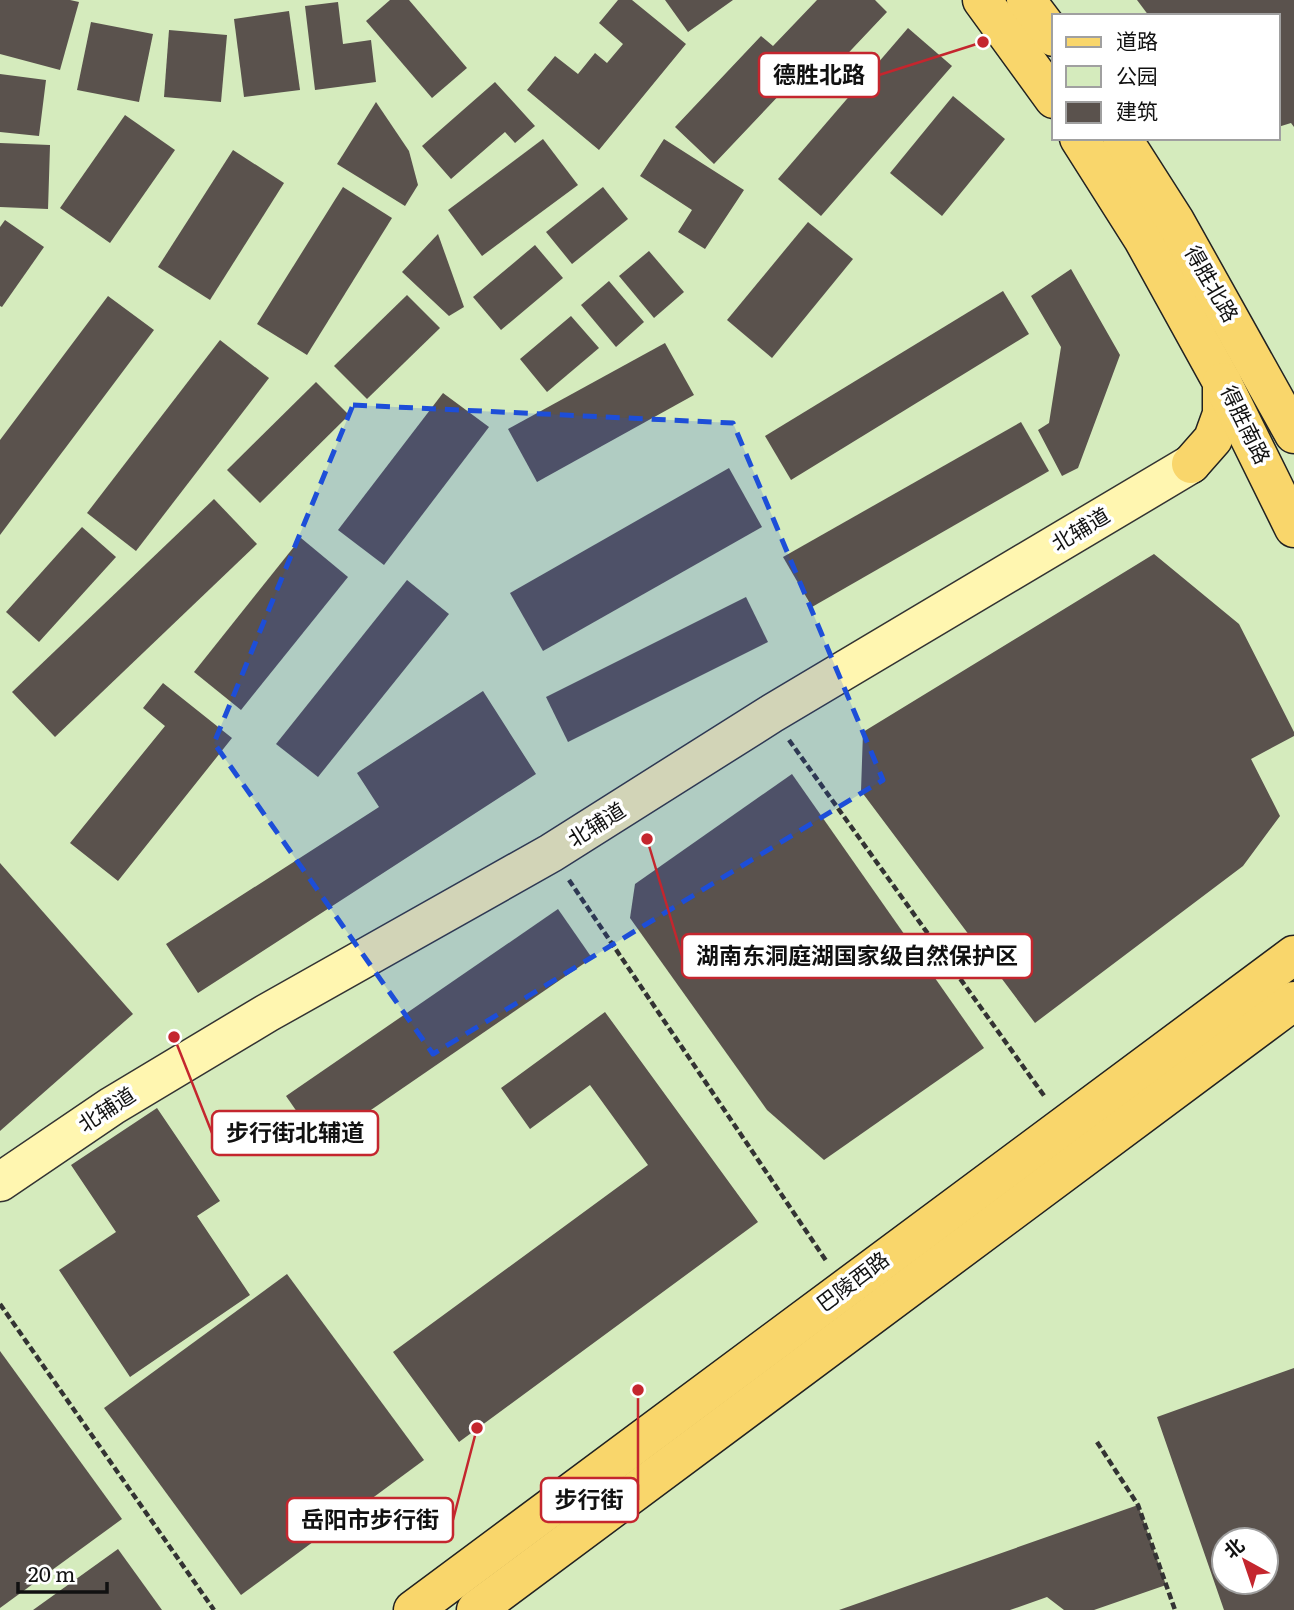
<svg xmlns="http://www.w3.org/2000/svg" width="1294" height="1610" font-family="Literata,'Noto Sans SC',serif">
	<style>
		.green { fill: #d5ebbd; fill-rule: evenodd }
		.building { fill: #5a524d; fill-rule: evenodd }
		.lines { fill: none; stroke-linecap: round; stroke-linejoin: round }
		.secondary-casing { stroke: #333; stroke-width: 41 }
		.primary-casing { stroke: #222; stroke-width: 41 }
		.path { stroke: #333; stroke-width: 4.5; stroke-dasharray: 7 3.5; stroke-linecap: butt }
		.secondary { stroke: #fff6b0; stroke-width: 38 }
		.primary { stroke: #f9d66b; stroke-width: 38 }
		.marked { fill: #1d4ed8; fill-opacity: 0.2; stroke: #1d4ed8; stroke-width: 5; stroke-dasharray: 14 9; stroke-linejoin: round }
		.labels { text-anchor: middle; stroke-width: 7; stroke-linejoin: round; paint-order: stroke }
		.street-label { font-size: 21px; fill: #111; stroke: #fff }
		.leader { fill: none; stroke: #c4262e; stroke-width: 2.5 }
		.callout-dot { fill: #c4262e; stroke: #fff; stroke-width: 2.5 }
		.callout { fill: #fff; stroke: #c4262e; stroke-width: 2.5 }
		.callout-label { font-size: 23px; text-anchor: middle; font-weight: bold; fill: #111 }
	</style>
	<rect width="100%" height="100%" fill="#fffdf5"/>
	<path class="green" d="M0 0H1294V1610H0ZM1054 16H1278V138H1054ZM1224 1540H1266V1582H1224Z"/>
	<g class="building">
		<polygon points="0,0 70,0 79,2 60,70 0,54"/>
		<polygon points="390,0 409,0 467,68 432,98 366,21"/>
		<polygon points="618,0 632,0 686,44 599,150 527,90 555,56 578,74 595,53 607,63 623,44 599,23"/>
		<polygon points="665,0 733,0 688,32"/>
		<polygon points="817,0 875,0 887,12 819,84 804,69 714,164 675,127 761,36 773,46"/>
		<polygon points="1137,0 1294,0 1294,127 1291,123 1278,127 1278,16 1149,16"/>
		<polygon points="338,2 343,44 371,40 376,82 315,90 305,6"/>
		<polygon points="289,11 300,90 244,97 234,19"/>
		<polygon points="91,22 153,34 139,102 77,90"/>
		<polygon points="908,28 952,66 821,216 778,179"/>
		<polygon points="169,30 227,35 221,102 164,97"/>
		<polygon points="0,74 46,80 39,136 0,132"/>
		<polygon points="495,82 535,126 515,143 505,132 451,179 422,146"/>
		<polygon points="953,96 1005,139 942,216 890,173"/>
		<polygon points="376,102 409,151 418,185 405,206 337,164"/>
		<polygon points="125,115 175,150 110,243 60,208"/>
		<polygon points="543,139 578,185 482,256 448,210"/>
		<polygon points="664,139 744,190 705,249 678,232 692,210 640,176"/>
		<polygon points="0,143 50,145 48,209 0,207"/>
		<polygon points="233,150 284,183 210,300 158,267"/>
		<polygon points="343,187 392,218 307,355 257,324"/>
		<polygon points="603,187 628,219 572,264 546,232"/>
		<polygon points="5,220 44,247 2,307 0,306 0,227"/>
		<polygon points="808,222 853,259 772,358 727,320"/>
		<polygon points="438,234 464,307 449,316 402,272"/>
		<polygon points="535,245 563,278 501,330 473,297"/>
		<polygon points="649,251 684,292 654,318 619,276"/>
		<polygon points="1071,269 1120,355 1078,468 1062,476 1038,430 1049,423 1061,347 1031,296"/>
		<polygon points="609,281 644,322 616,347 581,305"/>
		<polygon points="1003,291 1029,334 791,480 765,436"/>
		<polygon points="407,295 440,328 367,399 334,366"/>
		<polygon points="108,296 154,330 0,535 0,440"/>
		<polygon points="571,316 599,348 547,392 520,359"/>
		<polygon points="220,340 269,378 136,551 87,513"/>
		<polygon points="665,343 694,395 537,482 508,429"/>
		<polygon points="316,382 349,415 260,503 227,470"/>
		<polygon points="443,393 489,427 384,565 338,530"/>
		<polygon points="1021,422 1049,471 812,607 783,557"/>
		<polygon points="729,468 762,527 543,651 510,593"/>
		<polygon points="214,499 257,544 55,737 12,692"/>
		<polygon points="82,527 116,557 39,642 6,612"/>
		<polygon points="301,538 348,577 241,710 194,672"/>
		<polygon points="1154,554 1239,624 1294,732 1294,736 1251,759 1280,816 1243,866 1035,1023 861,791 863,732"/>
		<polygon points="407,580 449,614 318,777 276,744"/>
		<polygon points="746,597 768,642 568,742 546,697"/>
		<polygon points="163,683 232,738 118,881 70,843 165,726 143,708"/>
		<polygon points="483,691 536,774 198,993 166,944 379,807 357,773"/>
		<polygon points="792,774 984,1048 824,1160 767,1110 630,918 635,884"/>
		<polygon points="0,863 133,1014 0,1131"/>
		<polygon points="558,909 592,958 320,1145 286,1096"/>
		<polygon points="605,1012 758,1222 459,1442 393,1352 648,1165 590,1085 530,1129 501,1088"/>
		<polygon points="157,1108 220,1201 197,1216 250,1295 130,1377 59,1270 116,1232 71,1165"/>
		<polygon points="287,1274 424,1460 241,1595 104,1408"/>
		<polygon points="0,1351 122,1519 0,1608"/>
		<path d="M1294 1368V1610H1224L1157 1417ZM1224 1540H1266V1582H1224Z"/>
		<polygon points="1138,1505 1166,1585 1094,1610 1064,1610 1047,1597 1010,1610 839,1610"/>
		<polygon points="118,1549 162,1610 33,1610"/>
	</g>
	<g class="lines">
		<defs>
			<polyline id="secondary" points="0,1182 112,1106 267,1013 551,853 771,714 1191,464"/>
			<g id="primary">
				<polyline points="982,0 1054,99"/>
				<polyline points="1026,0 1054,37"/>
				<polyline points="1079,138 1143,239 1222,382 1222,414 1213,439 1191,464"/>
				<polyline points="1122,138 1175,221 1294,434"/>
				<polyline points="1222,382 1294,528"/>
				<polyline points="413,1610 1294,955"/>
				<polyline points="476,1610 1294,1001"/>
			</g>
		</defs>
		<use href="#secondary" class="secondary-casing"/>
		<use href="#primary" class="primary-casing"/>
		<g class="path">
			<polyline points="789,740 1045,1097"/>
			<polyline points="569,880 827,1262"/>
			<polyline points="0,1304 214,1610"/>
			<polyline points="1097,1442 1138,1505 1175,1610"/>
		</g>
		<use href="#secondary" class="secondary"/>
		<use href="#primary" class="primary"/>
	</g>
	<path class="marked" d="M353 405 733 423 883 780 433 1054 214 743Z"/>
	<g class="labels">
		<g class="street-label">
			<text transform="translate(1211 284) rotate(60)" y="7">得胜北路</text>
			<text transform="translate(1245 425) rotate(64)" y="7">得胜南路</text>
			<text transform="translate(1081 530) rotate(-31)" y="7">北辅道</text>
			<text transform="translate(597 825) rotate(-32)" y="7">北辅道</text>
			<text transform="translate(107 1110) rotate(-33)" y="7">北辅道</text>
			<text transform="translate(853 1282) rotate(-37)" y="7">巴陵西路</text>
		</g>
	</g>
	<path class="leader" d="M983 42L879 75M647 839L682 956M174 1037L212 1133M638 1390L638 1500M477 1428L453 1520"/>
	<g class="callout-dot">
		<circle cx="983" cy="42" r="7"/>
		<circle cx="647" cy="839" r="7"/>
		<circle cx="174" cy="1037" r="7"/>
		<circle cx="638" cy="1390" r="7"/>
		<circle cx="477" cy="1428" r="7"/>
	</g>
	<g class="callout">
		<rect x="759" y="53" width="120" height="44" rx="7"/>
		<rect x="682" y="934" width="350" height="44" rx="7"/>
		<rect x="212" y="1111" width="166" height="44" rx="7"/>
		<rect x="541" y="1478" width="97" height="44" rx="7"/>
		<rect x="287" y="1498" width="166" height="44" rx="7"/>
	</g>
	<g class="callout-label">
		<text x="819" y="83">德胜北路</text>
		<text x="857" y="964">湖南东洞庭湖国家级自然保护区</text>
		<text x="295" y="1141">步行街北辅道</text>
		<text x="589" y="1508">步行街</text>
		<text x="370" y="1528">岳阳市步行街</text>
	</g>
	<rect x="1052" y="14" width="228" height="126" fill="#ffffff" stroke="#a0a0a0" stroke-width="2"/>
	<rect x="1066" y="37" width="35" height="10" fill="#f9d66b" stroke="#a0a0a0" stroke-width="2"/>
	<text x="1116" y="49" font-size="21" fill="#111111">道路</text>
	<rect x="1066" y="66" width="35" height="21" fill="#d5ebbd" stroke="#a0a0a0" stroke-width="2"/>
	<text x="1116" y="84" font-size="21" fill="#111111">公园</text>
	<rect x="1066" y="102" width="35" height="21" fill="#5a524d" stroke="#a0a0a0" stroke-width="2"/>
	<text x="1116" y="119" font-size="21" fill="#111111">建筑</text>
	<g transform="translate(1245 1561) rotate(320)"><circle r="33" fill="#ffffff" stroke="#a0a0a0" stroke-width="2"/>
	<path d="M0-5L12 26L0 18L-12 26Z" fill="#c4262e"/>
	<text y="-10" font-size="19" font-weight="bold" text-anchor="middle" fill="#111111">北</text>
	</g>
	<path d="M18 1582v10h89v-10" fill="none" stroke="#111111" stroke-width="3.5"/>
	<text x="28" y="1582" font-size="21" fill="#111111" stroke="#ffffff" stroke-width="5" paint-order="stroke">20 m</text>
</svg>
